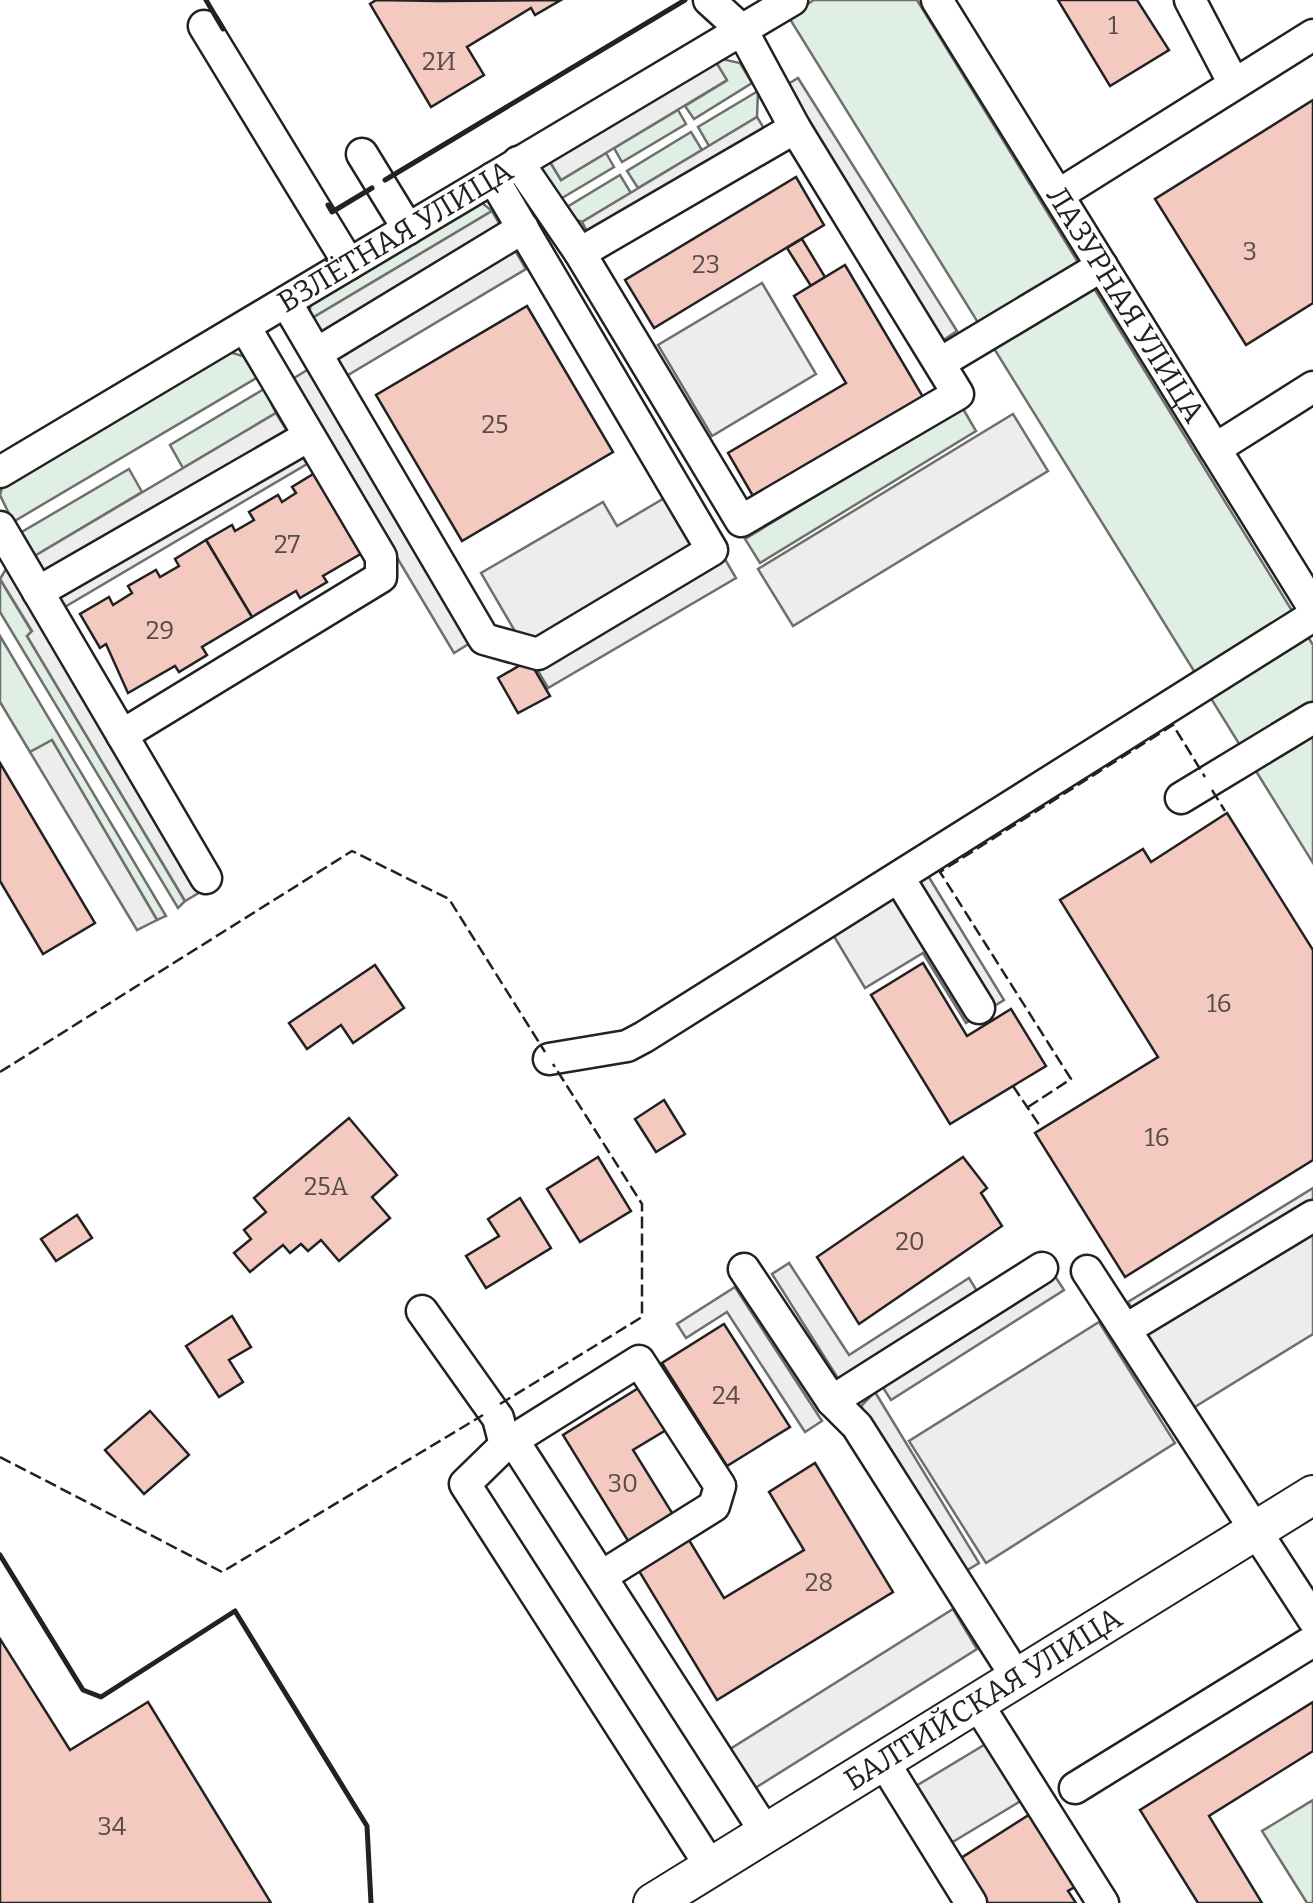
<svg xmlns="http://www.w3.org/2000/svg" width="1313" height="1903" font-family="Bitter,serif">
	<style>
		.green { fill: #e0efe3; stroke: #6f6f6f; stroke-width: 2.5 }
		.parking { fill: #ededed; stroke: #6f6f6f; stroke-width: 2.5 }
		.building { fill: #f3c9c0; stroke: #222; stroke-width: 2.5 }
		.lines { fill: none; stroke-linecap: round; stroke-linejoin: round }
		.minor-casing { stroke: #222; stroke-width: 35 }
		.major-casing { stroke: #222; stroke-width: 42 }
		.minor { stroke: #fff; stroke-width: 30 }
		.major { stroke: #fff; stroke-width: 38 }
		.fence { stroke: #222; stroke-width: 2.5; stroke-dasharray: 12 5; stroke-linecap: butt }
		.wall { stroke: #222; stroke-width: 5 }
		.labels { text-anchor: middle; stroke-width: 8; stroke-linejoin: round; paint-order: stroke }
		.number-label { font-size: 25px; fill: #564c4a }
		.street-label { font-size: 30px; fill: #222; stroke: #fff }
	</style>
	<rect width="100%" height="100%" fill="#fff"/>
	<g class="green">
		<polygon points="814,0 917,0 1313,645 1313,863 788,16"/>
		<polygon points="713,57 740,63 752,83 694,119 685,106 726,81"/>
		<polygon points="758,91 757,117 709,146 698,127"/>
		<polygon points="678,110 686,124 622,162 614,148"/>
		<polygon points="691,132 702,150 638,188 627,171"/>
		<polygon points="606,153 614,167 552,204 537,168 547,157 561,180"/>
		<polygon points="620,175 631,193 582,222 557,213"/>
		<polygon points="481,202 492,211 309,320 311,299"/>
		<polygon points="223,350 246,357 258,377 13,522 0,495 3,483"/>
		<polygon points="264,389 276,413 183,468 170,445"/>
		<polygon points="962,407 976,431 760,563 745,539"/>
		<polygon points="129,469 142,492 33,557 20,533"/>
		<polygon points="0,579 32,632 27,636 185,901 178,908 0,612"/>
		<polygon points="0,636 166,916 157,920 52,741 30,752 0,702"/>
		<polygon points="1313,1800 1313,1903 1307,1903 1262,1831"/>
	</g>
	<g class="parking">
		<polygon points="713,57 727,80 561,180 547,157"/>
		<polygon points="798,78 957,331 939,343 780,89"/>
		<polygon points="757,117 768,135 592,240 582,222"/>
		<polygon points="492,211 526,269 343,378 309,320"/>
		<polygon points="762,283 816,374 712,436 658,345"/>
		<polygon points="312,367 475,640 454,653 291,380"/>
		<polygon points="276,413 307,464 63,608 33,557"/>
		<polygon points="1013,414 1048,471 793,626 758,569"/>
		<polygon points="683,487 736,578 548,688 481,573 603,502 617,526"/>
		<polygon points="6,569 202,891 185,901 27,636 32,631 0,579"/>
		<polygon points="52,740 157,920 137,930 30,752"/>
		<polygon points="927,874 1004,1000 966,1023 923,953 865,988 832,933"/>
		<polygon points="1313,1188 1313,1334 1193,1408 1128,1302"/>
		<polygon points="789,1263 849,1355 969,1278 977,1291 839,1380 772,1274"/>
		<polygon points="1053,1273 1064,1290 891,1400 880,1383"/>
		<polygon points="735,1287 822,1421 805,1432 727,1312 686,1338 677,1324"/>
		<polygon points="1099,1322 1175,1443 986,1563 909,1441"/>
		<polygon points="875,1392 979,1563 964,1572 861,1406"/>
		<polygon points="953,1609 977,1649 752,1790 727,1751"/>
		<polygon points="994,1739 1029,1796 941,1849 906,1792"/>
	</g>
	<g class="building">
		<polygon points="376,0 439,1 561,0 535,15 531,8 467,47 484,75 431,107 370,4"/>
		<polygon points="1058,0 1137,0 1169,50 1110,86"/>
		<polygon points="1313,100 1313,303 1246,345 1155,199"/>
		<polygon points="796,177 824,225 654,328 625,280"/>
		<polygon points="802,239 825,277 811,286 787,248"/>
		<polygon points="845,265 926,402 757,503 728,453 846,383 794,296"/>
		<polygon points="527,306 613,452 462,541 376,395"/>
		<polygon points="323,468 369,549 323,576 327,582 300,598 296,591 252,617 206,540 232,525 235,531 254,520 249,512 278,495 282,502 296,493 292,487"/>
		<polygon points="206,540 252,617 202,647 207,655 179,672 175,666 128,693 106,644 100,648 80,614 109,597 113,605 132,593 128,586 156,570 160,577 179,566 175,559"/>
		<polygon points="529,660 550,696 518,713 498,678"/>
		<polygon points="0,763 95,923 43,954 0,881"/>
		<polygon points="1227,813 1313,950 1313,1160 1125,1277 1035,1133 1158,1057 1060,900 1143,849 1151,862"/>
		<polygon points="923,963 967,1036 1011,1009 1046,1066 950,1124 871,995"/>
		<polygon points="375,965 404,1008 353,1043 341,1025 307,1049 289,1023"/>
		<polygon points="664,1100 685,1134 656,1152 635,1119"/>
		<polygon points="349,1118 397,1175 372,1197 390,1218 339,1261 321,1240 308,1251 301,1244 290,1253 283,1245 250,1272 234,1253 251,1239 244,1230 266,1212 254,1198"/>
		<polygon points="598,1157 631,1211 580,1242 547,1189"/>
		<polygon points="963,1157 987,1188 981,1193 1002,1226 859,1324 817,1257"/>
		<polygon points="520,1198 551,1248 486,1288 466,1256 499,1236 488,1219"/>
		<polygon points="77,1215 92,1238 56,1261 41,1239"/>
		<polygon points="232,1316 251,1347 229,1360 243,1382 219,1397 186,1346"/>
		<polygon points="724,1324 790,1427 727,1466 662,1363"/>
		<polygon points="645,1384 671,1427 633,1450 674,1516 630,1544 563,1435"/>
		<polygon points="150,1411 189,1455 144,1494 105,1450"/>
		<polygon points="815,1463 893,1592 717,1700 639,1571 689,1540 724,1598 804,1550 769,1492"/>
		<polygon points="0,1639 70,1750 148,1702 271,1903 0,1903"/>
		<polygon points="1313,1702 1313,1751 1209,1816 1262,1903 1198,1903 1140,1810"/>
		<polygon points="1035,1811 1080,1884 1068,1891 1076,1903 985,1903 958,1860"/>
	</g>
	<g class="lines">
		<defs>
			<g id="minor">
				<path id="s1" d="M937 0 1313 607"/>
				<polyline points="1190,0 1234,84"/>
				<polyline points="204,26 349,264"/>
				<polyline points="362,154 408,229"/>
				<polyline points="518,162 580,253 741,521 958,394 795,128 742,30 709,0"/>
				<polyline points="1058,195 1313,35"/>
				<polyline points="580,253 795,128"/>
				<polyline points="286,302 484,639 538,654 712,550 493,178"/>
				<polyline points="317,353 523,228"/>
				<polyline points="940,363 1102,266"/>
				<polyline points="1215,449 1313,387"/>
				<path id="s2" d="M0 472 792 0"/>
				<polyline points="0,527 206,878"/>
				<polyline points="38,592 307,437"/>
				<polyline points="122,735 381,577 381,557 245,327"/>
				<polyline points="1181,798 1313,718"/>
				<polyline points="899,878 979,1008"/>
				<polyline points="549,1059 627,1046 644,1037 1313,616"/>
				<polyline points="744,1269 832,1401 857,1426 1017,1678"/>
				<polyline points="1087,1271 1313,1619"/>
				<polyline points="422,1311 498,1418 505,1445 465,1484 711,1867"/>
				<polyline points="1128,1328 1313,1216"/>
				<polyline points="832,1401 1042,1268"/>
				<polyline points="513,1440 639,1361 720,1486 714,1506 602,1576"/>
				<polyline points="505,1445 513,1440 766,1833"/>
				<polyline points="977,1703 1103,1903"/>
				<polyline points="883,1761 971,1903"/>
				<polyline points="1075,1788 1313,1641"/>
			</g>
			<g id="major">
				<path id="s3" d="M653 1903 1313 1495"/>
			</g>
		</defs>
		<use href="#minor" class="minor-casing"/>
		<use href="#major" class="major-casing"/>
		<use href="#minor" class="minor"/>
		<use href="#major" class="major"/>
		<g class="fence">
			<polyline points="1212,790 1225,811"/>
			<polyline points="0,1072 352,851 449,899 545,1052"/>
			<polyline points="1013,1086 1042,1129"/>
			<polyline points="1028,1107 1071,1079 940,872 1173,725 1205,777"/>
			<polyline points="500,1404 642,1317 642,1204 553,1064"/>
			<polyline points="0,1457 222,1572 483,1415"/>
		</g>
		<g class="wall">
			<polyline points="206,0 223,29"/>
			<polyline points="385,180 685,0"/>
			<polyline points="328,205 332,212 372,188"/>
			<polyline points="0,1555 83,1690 101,1697 235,1611 367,1826 371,1903"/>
		</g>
	</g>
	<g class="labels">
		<g class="number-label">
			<text x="1113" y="34">1</text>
			<text x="439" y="70">2И</text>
			<text x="1250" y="260">3</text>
			<text x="706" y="273">23</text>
			<text x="495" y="433">25</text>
			<text x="287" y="553">27</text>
			<text x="160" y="639">29</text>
			<text x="1219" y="1012">16</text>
			<text x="1157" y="1146">16</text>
			<text x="326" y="1195">25А</text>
			<text x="910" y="1250">20</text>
			<text x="726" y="1404">24</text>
			<text x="623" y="1492">30</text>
			<text x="819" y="1591">28</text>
			<text x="112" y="1835">34</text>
		</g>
		<g class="street-label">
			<text dy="10" stroke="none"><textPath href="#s2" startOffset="460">ВЗЛЁТНАЯ УЛИЦА</textPath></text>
			<text dy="10" stroke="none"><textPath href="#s1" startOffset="358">ЛАЗУРНАЯ УЛИЦА</textPath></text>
			<text dy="10" stroke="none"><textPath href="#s3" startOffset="388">БАЛТИЙСКАЯ УЛИЦА</textPath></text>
		</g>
	</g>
</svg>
